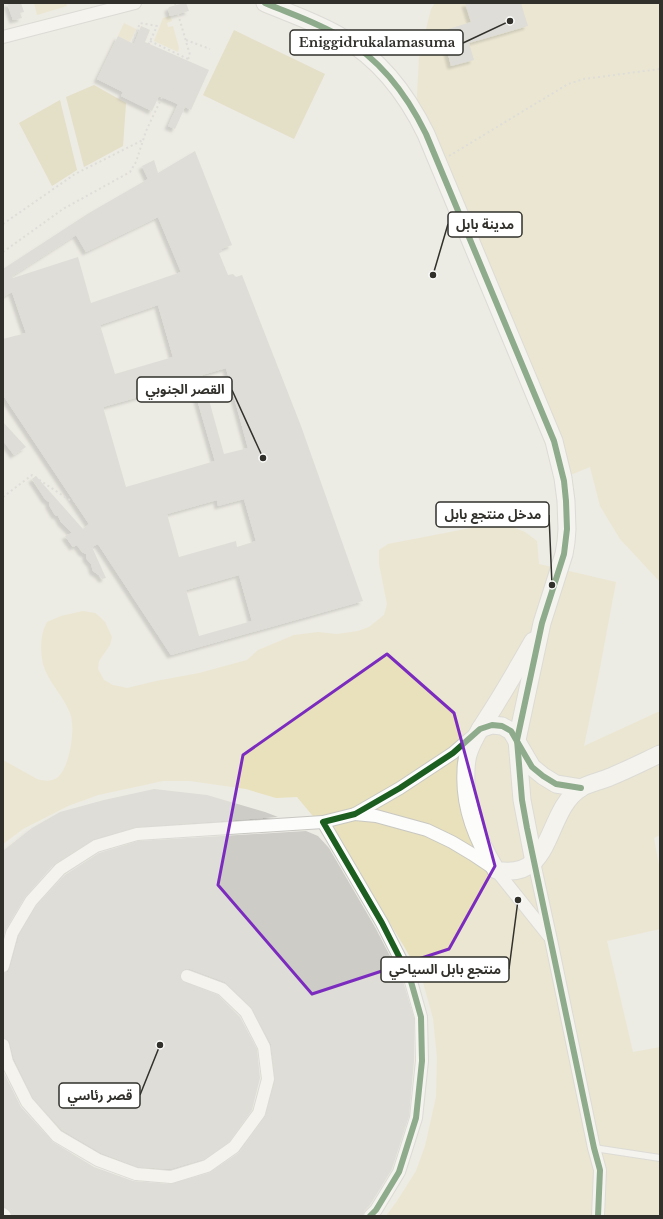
<svg xmlns="http://www.w3.org/2000/svg" width="663" height="1219" font-family="'Libre Baskerville','Noto Sans Arabic',serif">
	<style>
		.green { fill: #e9e1bb }
		.forest { fill: #dad0a5 }
		.building { fill: #cdccc7; fill-rule: evenodd; filter: url(#shadow) }
		.lines { fill: none; stroke-linecap: round; stroke-linejoin: round }
		.lane-casing { stroke: #c8c7c2; stroke-width: 8 }
		.street-casing { stroke: #c8c7c2; stroke-width: 14 }
		.secondary-casing { stroke: #c8c7c2; stroke-width: 19 }
		.path { stroke: #cdcccb; stroke-width: 2; stroke-dasharray: 2 3; stroke-linecap: butt }
		.lane { stroke: #fcfcfb; stroke-width: 6 }
		.street { stroke: #fcfcfb; stroke-width: 12 }
		.secondary { stroke: #fcfcfb; stroke-width: 17 }
		.cycleway-casing { stroke: #fff; stroke-width: 8 }
		.cycleway { stroke: #1b5e20; stroke-width: 6 }
		.marked { fill: none; stroke: #7b2cbf; stroke-width: 3; stroke-linejoin: round }
		.leader { fill: none; stroke: #31302b; stroke-width: 1.5 }
		.callout-dot { fill: #31302b; stroke: #fff; stroke-width: 1.5 }
		.callout { fill: #fff; stroke: #31302b; stroke-width: 1.5 }
		.callout-label { font-size: 13px; text-anchor: middle; font-weight: bold; fill: #31302b }
	</style>
	<defs>
		<filter id="shadow"><feDropShadow dx="-3.5" dy="3.5" stdDeviation="1" flood-color="#0004"/></filter>
	</defs>
	<rect width="100%" height="100%" fill="#ecebe4"/>
	<g class="green">
		<polygon points="34,3 66,3 67,6 37,15"/>
		<polygon points="435,3 660,3 660,582 620,539 600,506 590,467 563,478 416,113 419,58 431,9"/>
		<polygon points="170,16 172,21 167,23 168,27 173,26 179,48 178,52 154,41 163,18"/>
		<polygon points="124,23 136,29 130,42 118,36"/>
		<path d="M505 524 525 532 537 541 539 564 616 582 599 673 584 746 660 711V835L654 838 660 871V929L607 941 633 1052 660 1047V1216H386L397 1201 416 1171 425 1146 436 1097 437 1058 433 1018 422 979 405 948 356 868 297 797 276 798 246 789 190 781H163L98 795 68 806 23 829 3 844V760L37 779C44 781 52 782 58 777 70 767 76 727 70 713 63 695 48 682 43 664 40 649 40 635 47 622L61 616 83 611 95 613 100 617 105 622 112 637 110 645 99 661 98 669 104 680 113 685 127 688 156 681 199 673 247 660 258 650 294 635 318 632 337 634 358 631 369 627 384 615 387 604 379 564V550L388 544 486 525Z"/>
	</g>
	<g class="forest">
		<polygon points="234,30 325,74 294,139 203,95"/>
		<polygon points="94,85 126,103 123,146 84,167 66,97"/>
		<polygon points="60,100 77,170 52,186 19,123"/>
	</g>
	<g class="building">
		<polygon points="7,3 21,3 24,12 20,13 22,18 13,20"/>
		<polygon points="184,3 186,3 189,11 170,16 168,9 169,7"/>
		<polygon points="465,3 521,3 528,26 469,43 474,60 451,66 442,31 471,22"/>
		<polygon points="141,26 150,30 145,42 209,70 191,110 185,107 175,129 168,126 178,104 159,96 152,111 121,96 123,92 97,79 118,36 134,44"/>
		<path d="M195 151 232 245 221 249 222 252 219 253 228 275 233 274 236 277 242 275 301 426 363 601 171 655 98 544 92 547 106 578 102 579 99 575 93 571 91 564 86 558V554L82 552 77 545 73 547 65 536 72 533 61 522 58 516 55 515 49 505V502L45 499 32 479 36 476 83 529 89 524 3 395V339L26 333 12 292 3 297V269L89 213 148 179 142 166 154 160 158 173ZM158 217 181 272 91 303 78 257 13 278 12 276 76 235 86 252ZM158 305 173 357 115 374 100 325ZM226 368 248 448 224 454 202 375ZM192 382 215 461 126 487 103 407ZM244 499 256 541 237 547 236 541 179 557 167 514 217 500 218 506ZM239 575 252 621 199 636 186 590Z"/>
		<polygon points="3,422 26,447 14,455 4,442 5,441 3,438"/>
		<polygon points="154,789 207,795 265,812 278,817 137,827 94,839 54,864 25,897 6,929 3,938 3,851 32,828 60,812 104,800"/>
		<polygon points="306,831 318,836 329,848 375,927 403,981 414,1018 414,1061 409,1116 392,1169 370,1205 364,1211 363,1216 12,1216 8,1209 3,1207 3,1071 21,1107 53,1142 94,1167 133,1181 170,1184 209,1173 240,1152 265,1117 275,1081 271,1044 251,1007 225,982 190,969 185,969 180,974 182,981 218,995 240,1017 257,1049 260,1078 252,1110 229,1142 204,1159 170,1169 138,1167 101,1153 62,1130 33,1098 14,1059 10,1043 8,1040 3,1038 3,973 8,972 10,968 19,936 37,905 65,875 99,853 138,841"/>
	</g>
	<g class="lines">
		<defs>
			<polyline id="lane" points="594,1148 660,1158"/>
			<g id="street">
				<polyline points="3,37 135,3"/>
				<polyline points="355,814 376,816 427,830 452,842 472,854 496,870 548,935"/>
				<polyline points="534,862 551,940 594,1148 600,1170 598,1216"/>
				<polyline points="3,966 12,933 31,901 60,869 96,846 137,834 323,822"/>
				<polyline points="3,1045 7,1062 27,1102 57,1136 98,1160 136,1174 171,1177 207,1166 234,1147 259,1113 268,1079 264,1047 246,1012 222,989 187,976"/>
				<polyline points="3,1214 5,1216"/>
				<polyline points="370,1216 376,1210 399,1172 416,1118 422,1061 421,1017 410,978 382,923 323,822 355,814 400,788 453,753 475,734"/>
			</g>
			<g id="secondary">
				<path d="M265 3C291 14 319 23 343 38 381 60 407 95 426 134L554 441 563 478 566 501 567 529 566 542 564 554 542 623 517 740 522 800 534 862"/>
				<path d="M533 641C521 662 509 683 496 704 487 719 476 733 470 749 467 756 466 765 466 772 464 808 478 840 496 870 555 882 544 811 581 788 589 783 601 781 610 777 627 770 643 762 660 754"/>
				<polyline points="480,729 492,725 502,726 511,731 532,767 543,776 556,784 581,788"/>
			</g>
		</defs>
		<use href="#lane" class="lane-casing"/>
		<use href="#street" class="street-casing"/>
		<use href="#secondary" class="secondary-casing"/>
		<g class="path">
			<polyline points="175,3 176,6"/>
			<polyline points="186,40 210,49"/>
			<polyline points="133,41 140,23 157,26 146,50"/>
			<polyline points="150,41 188,59"/>
			<polyline points="449,156 568,84 584,79 660,69"/>
			<polyline points="3,224 75,174 143,140"/>
			<polyline points="3,252 63,209 130,172 136,162 146,131 164,93 171,96 190,55 178,14"/>
			<polyline points="3,497 32,475 71,501 125,485"/>
		</g>
		<use href="#lane" class="lane"/>
		<use href="#street" class="street"/>
		<use href="#secondary" class="secondary"/>
		<defs>
			<g id="cycleway">
				<path d="M265 3C291 14 319 23 343 38 381 60 407 95 426 134L554 441 564 481 566 501 567 529 564 554 542 623 517 740 522 800 527 828 594 1148 600 1170 598 1216"/>
				<polyline points="370,1216 376,1210 399,1172 416,1118 422,1061 421,1017 410,978 382,923 323,822 355,814 400,788 453,753 480,729 492,725 502,726 511,731 532,767 543,776 556,784 581,788"/>
			</g>
		</defs>
		<use href="#cycleway" class="cycleway-casing"/>
		<use href="#cycleway" class="cycleway"/>
	</g>
	<path d="M0 0H663V1219H0ZM387 654 454 713 495 866 449 949 312 994 218 885 243 755Z" fill="#ecebe4" fill-opacity=".55" fill-rule="evenodd"/>
	<path class="marked" d="M387 654 454 713 495 866 449 949 312 994 218 885 243 755Z"/>
	<path class="leader" d="M510 21L463 43M433 275L448 224M263 458L232 390M552 585L549 515M518 900L509 969M160 1045L140 1095"/>
	<g class="callout-dot">
		<circle cx="510" cy="21" r="4"/>
		<circle cx="433" cy="275" r="4"/>
		<circle cx="263" cy="458" r="4"/>
		<circle cx="552" cy="585" r="4"/>
		<circle cx="518" cy="900" r="4"/>
		<circle cx="160" cy="1045" r="4"/>
	</g>
	<g class="callout">
		<rect x="290" y="30" width="173" height="25" rx="4"/>
		<rect x="448" y="212" width="74" height="25" rx="4"/>
		<rect x="137" y="377" width="95" height="25" rx="4"/>
		<rect x="436" y="502" width="113" height="25" rx="4"/>
		<rect x="381" y="957" width="128" height="25" rx="4"/>
		<rect x="59" y="1083" width="81" height="25" rx="4"/>
	</g>
	<g class="callout-label">
		<text x="377" y="47">Eniggidrukalamasuma</text>
		<text x="485" y="229">مدينة بابل</text>
		<text x="185" y="394">القصر الجنوبي</text>
		<text x="493" y="519">مدخل منتجع بابل</text>
		<text x="445" y="974">منتجع بابل السياحي</text>
		<text x="100" y="1100">قصر رئاسي</text>
	</g>
	<rect width="663" height="1219" fill="none" stroke="#31302b" stroke-width="8"/>
</svg>
